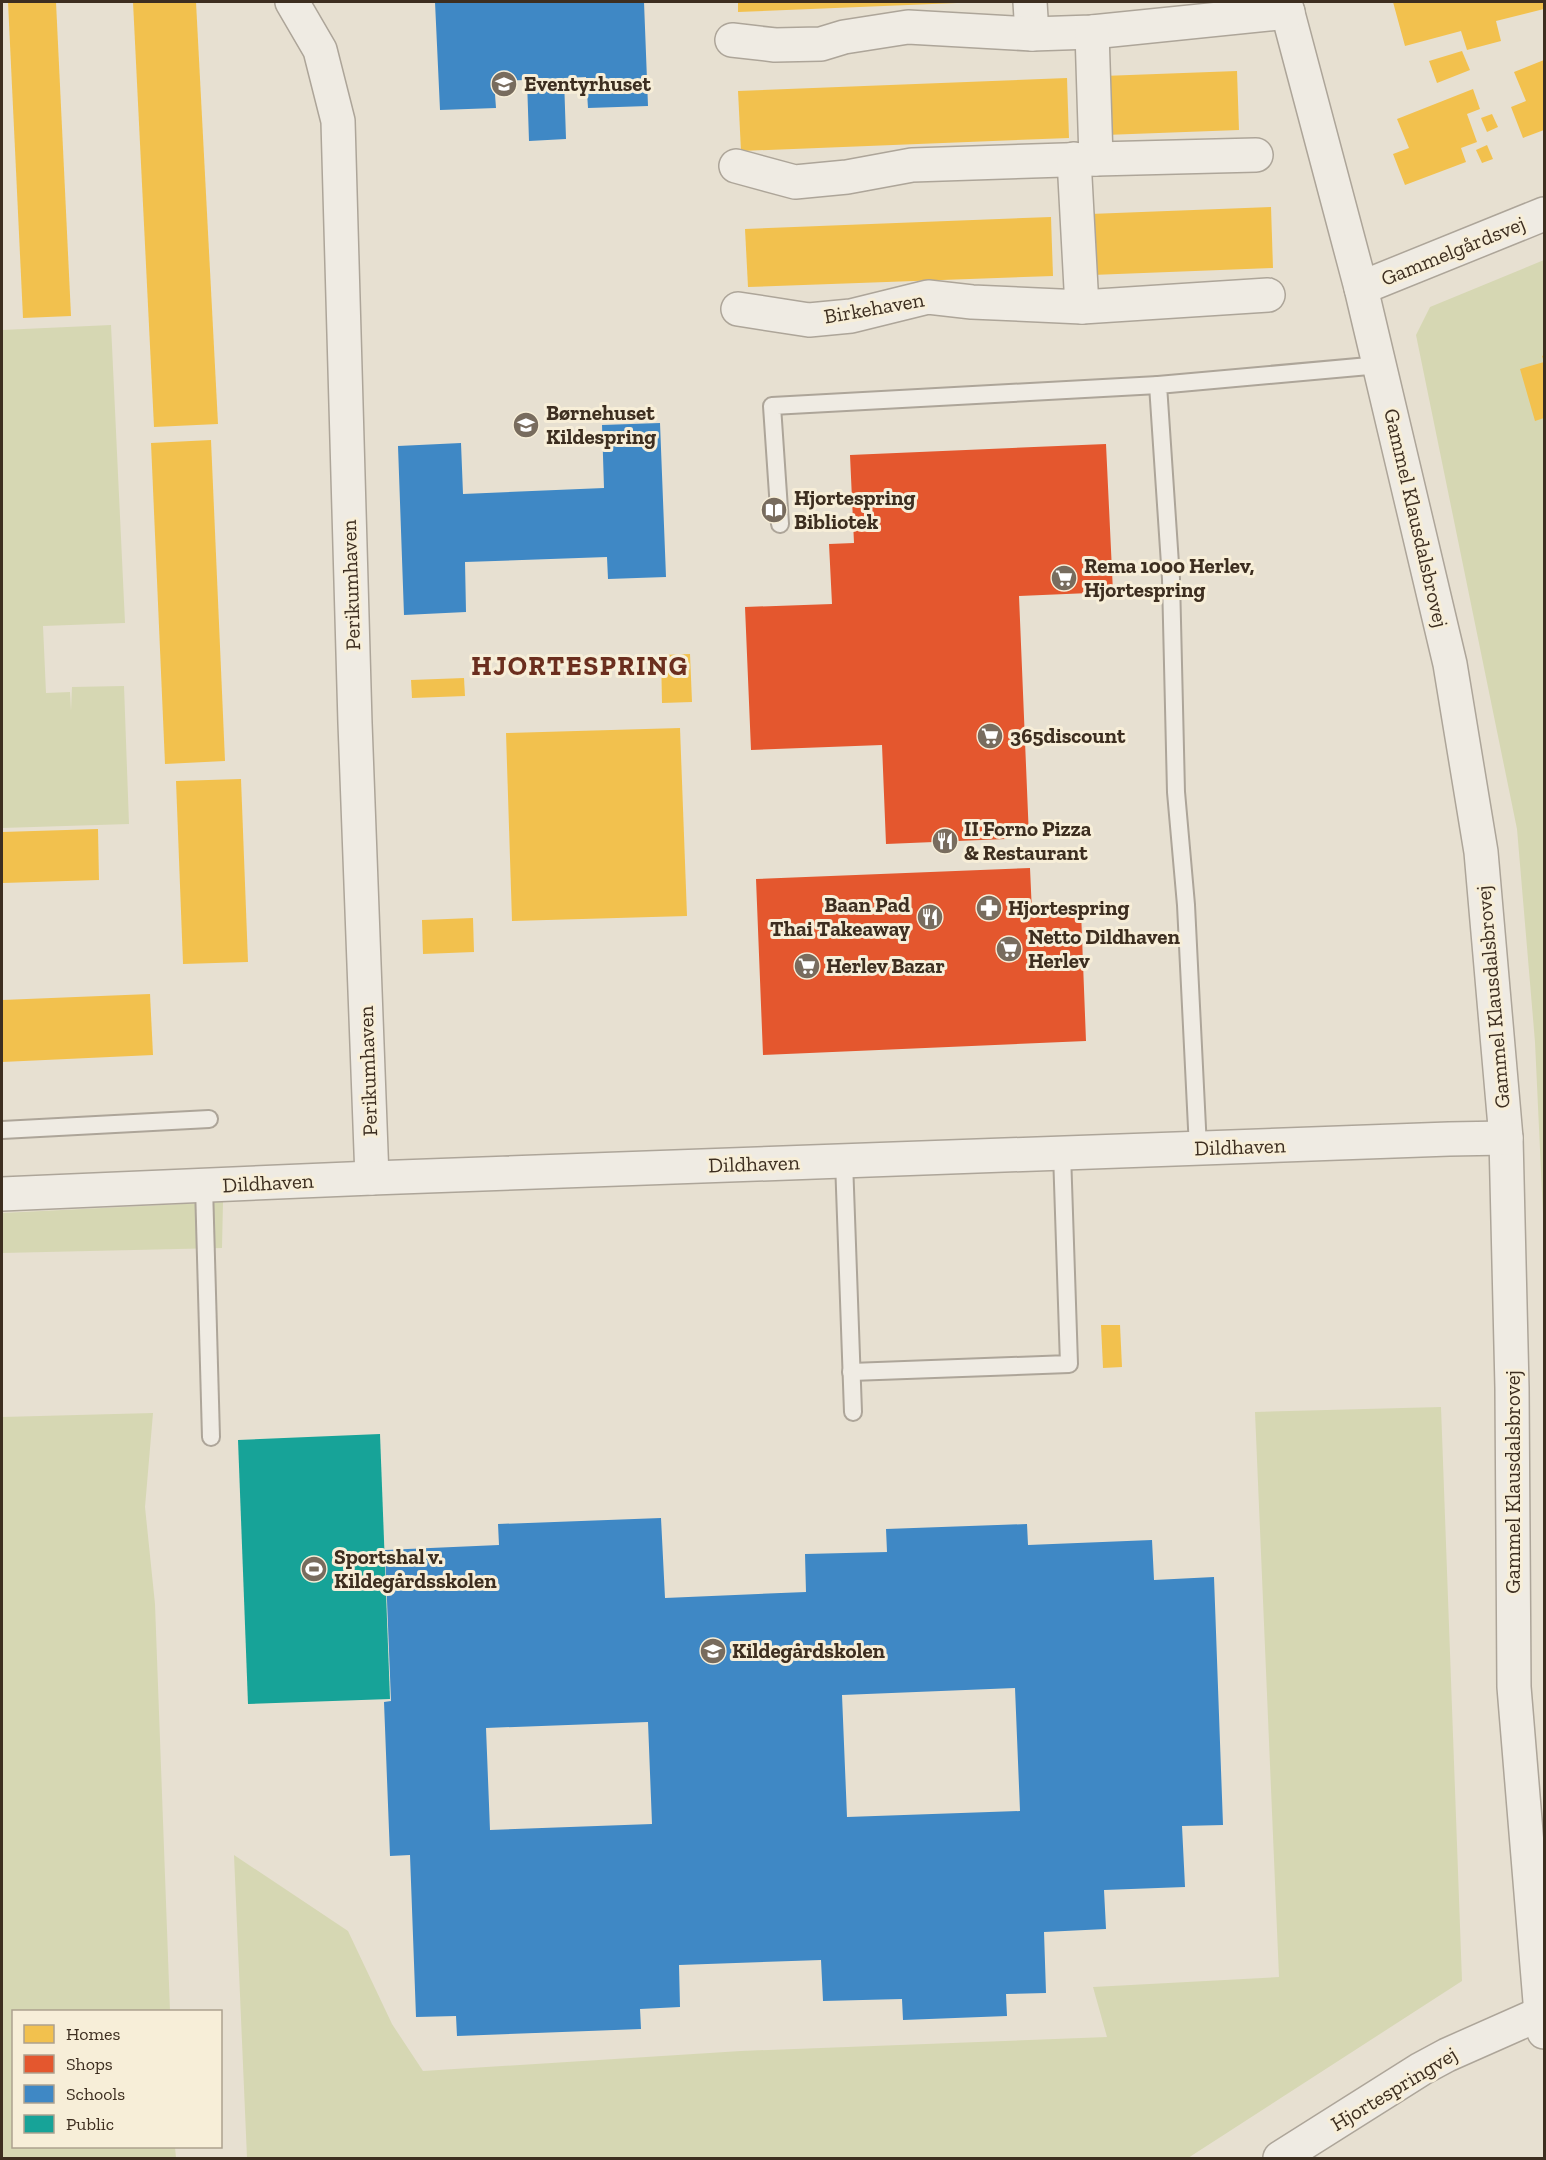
<svg xmlns="http://www.w3.org/2000/svg" width="1546" height="2160" font-family="'Zilla Slab',serif">
	<style>
		.green { fill: #d6d7b3 }
		.homes { fill: #f2c14e }
		.shops { fill: #e4572e }
		.schools { fill: #3f88c5; fill-rule: evenodd }
		.public { fill: #17a398 }
		.lines { fill: none; stroke-linecap: round; stroke-linejoin: round }
		.service-casing { stroke: #ada599; stroke-width: 20 }
		.minor-casing { stroke: #ada599; stroke-width: 36 }
		.tertiary-casing { stroke: #ada599; stroke-width: 36 }
		.service { stroke: #efebe3; stroke-width: 16 }
		.minor { stroke: #efebe3; stroke-width: 33 }
		.tertiary { stroke: #efebe3; stroke-width: 33 }
		.labels { text-anchor: middle; stroke-width: 6; stroke-linejoin: round; paint-order: stroke }
		.poi-label { font-size: 21px; font-weight: bold; fill: #3d2e20; stroke: #f7eed8; text-anchor: start }
		.street-label { font-size: 21px; fill: #3d2e20; stroke: #f7eed8 }
		.district-label { font-size: 27px; font-weight: bold; letter-spacing: 1.5px; fill: #6b2e1e; stroke: #f7eed8 }
	</style>
	<rect width="100%" height="100%" fill="#e7e0d1"/>
	<g class="green">
		<polygon points="1544,260 1544,1236 1535,1042 1517,829 1416,335 1430,307"/>
		<polygon points="111,325 125,623 43,626 46,693 70,692 71,711 72,687 124,686 129,824 2,828 2,330"/>
		<polygon points="223,1202 222,1248 2,1253 2,1213"/>
		<polygon points="1441,1407 1462,1981 1188,2158 247,2158 234,1855 348,1931 392,2024 423,2071 741,2051 1107,2037 1093,1987 1279,1977 1255,1412"/>
		<polygon points="153,1413 145,1507 155,1604 170,2011 14,2012 14,2146 175,2147 176,2158 2,2158 2,1417"/>
	</g>
	<g class="homes">
		<polygon points="8,2 56,2 71,316 23,318"/>
		<polygon points="133,2 196,2 218,424 154,427"/>
		<polygon points="738,2 957,2 957,3 738,12"/>
		<polygon points="1393,2 1544,2 1544,9 1496,21 1501,41 1467,50 1461,31 1405,46"/>
		<polygon points="1462,51 1470,70 1437,83 1429,61"/>
		<polygon points="1544,60 1544,130 1523,138 1511,107 1526,101 1514,72"/>
		<polygon points="1237,71 1239,130 1105,135 1103,76"/>
		<polygon points="1067,78 1069,138 741,151 738,91"/>
		<polygon points="1473,89 1480,109 1467,114 1477,142 1461,148 1466,162 1405,185 1393,154 1409,148 1397,119"/>
		<polygon points="1492,114 1498,127 1487,132 1481,118"/>
		<polygon points="1487,145 1493,159 1482,163 1476,150"/>
		<polygon points="1271,207 1273,268 1092,275 1090,214"/>
		<polygon points="1051,217 1053,276 748,287 745,229"/>
		<polygon points="1544,355 1544,418 1535,421 1520,369 1544,362 1542,356"/>
		<polygon points="211,440 225,761 165,764 151,443"/>
		<polygon points="690,654 692,702 662,703 661,655"/>
		<polygon points="464,678 465,696 412,698 411,680"/>
		<polygon points="680,728 687,916 512,921 506,733"/>
		<polygon points="241,779 248,962 183,964 176,781"/>
		<polygon points="98,829 99,880 3,883 2,832"/>
		<polygon points="473,918 474,952 423,954 422,920"/>
		<polygon points="150,994 153,1055 2,1062 2,1000"/>
		<polygon points="1101,1325 1120,1325 1122,1367 1103,1368"/>
	</g>
	<g class="shops">
		<polygon points="1106,444 1113,592 1019,596 1029,838 886,844 882,745 751,750 745,607 832,604 829,544 854,543 850,455"/>
		<polygon points="1030,868 1032,913 1081,911 1086,1041 763,1055 756,879"/>
	</g>
	<g class="schools">
		<polygon points="435,2 491,2 491,3 644,2 648,106 588,108 586,77 564,78 566,139 529,141 527,80 494,81 496,108 440,110"/>
		<polygon points="660,423 666,577 608,579 607,557 465,562 466,612 404,615 398,446 461,443 463,494 604,488 602,425"/>
		<path d="M661 1518 665 1598 806 1592 805 1554 887 1552 886 1529 1027 1524 1028 1545 1152 1540 1154 1580 1214 1577 1223 1825 1182 1826 1185 1887 1104 1890 1106 1929 1044 1932 1046 1993 1006 1994 1007 2016 903 2020 902 1999 823 2001 821 1960 679 1965 680 2007 640 2009 641 2029 457 2036 456 2016 416 2017 410 1855 390 1856 384 1702 391 1701 385 1550 499 1545 498 1524ZM1015 1688 1020 1811 847 1817 842 1695ZM648 1722 652 1824 490 1830 486 1728Z"/>
	</g>
	<polygon class="public" points="380,1434 390,1699 248,1704 238,1440"/>
	<g class="lines">
		<defs>
			<g id="service">
				<polyline points="780,524 772,406 1158,385"/>
				<polyline points="2,1130 209,1119"/>
				<polyline points="1198,1148 1186,905 1176,792 1171,579 1158,385 1380,365"/>
				<polyline points="844,1161 853,1412"/>
				<polyline points="204,1186 211,1437"/>
				<polyline points="851,1372 1069,1364 1062,1153"/>
			</g>
			<g id="minor">
				<polyline points="292,2 320,50 338,121 355,723 372,1178"/>
				<polyline points="1030,2 1032,34"/>
				<polyline points="1285,2 1361,288 1450,664 1481,852 1506,1138 1512,1388 1514,1687 1541,2014 1544,2032"/>
				<polyline points="732,40 775,45 821,44 844,37 908,27 1032,34 1092,32 1288,12"/>
				<polyline points="1096,159 1256,155"/>
				<polyline points="736,166 795,182 847,177 912,165 1096,159 1092,32"/>
				<polyline points="1361,288 1544,214"/>
				<polyline points="1082,307 1268,295"/>
				<polyline points="738,309 809,320 851,316 928,297 972,302 1082,307 1074,159"/>
				<polyline points="2,1194 372,1178 1449,1139 1506,1138"/>
			</g>
			<polyline id="tertiary" points="1280,2158 1421,2069 1447,2055 1544,2012"/>
		</defs>
		<use href="#service" class="service-casing"/>
		<use href="#minor" class="minor-casing"/>
		<use href="#tertiary" class="tertiary-casing"/>
		<use href="#service" class="service"/>
		<use href="#minor" class="minor"/>
		<use href="#tertiary" class="tertiary"/>
	</g>
	<defs>
		<symbol id="school-disc" viewBox="-11 -11 22 22"><circle r="9.5" fill="#786c5e" stroke="#f7eed8"/><path d="M0-5L7-2L0 1L-7-2ZM-4 1L0 2.5L4 1V4Q0 6-4 4Z" fill="#fff"/></symbol>
		<symbol id="library-disc" viewBox="-11 -11 22 22"><circle r="9.5" fill="#786c5e" stroke="#f7eed8"/><path d="M-6-4Q-3-5.5-.7-3.5V5Q-3 3-6 4ZM6-4Q3-5.5 .7-3.5V5Q3 3 6 4Z" fill="#fff"/></symbol>
		<symbol id="supermarket-disc" viewBox="-11 -11 22 22"><circle r="9.5" fill="#786c5e" stroke="#f7eed8"/><path d="M-6-5.5h2.5l.6 2H6L4.5 2H-2.5L-4.4-4H-6ZM-1.5 3.2a1.3 1.3 0 1 0 .1 0ZM3 3.2a1.3 1.3 0 1 0 .1 0Z" fill="#fff"/></symbol>
		<symbol id="restaurant-disc" viewBox="-11 -11 22 22"><circle r="9.5" fill="#786c5e" stroke="#f7eed8"/><path d="M-5-6h1v4h1v-4h1v4h1v-4h1v5L-1.5 .5V6h-2V.5L-5-1ZM5-6V6H3V1.5H1.5Q1.5-4 5-6Z" fill="#fff"/></symbol>
		<symbol id="pharmacy-disc" viewBox="-11 -11 22 22"><circle r="9.5" fill="#786c5e" stroke="#f7eed8"/><path d="M-2-6h4v4h4v4h-4v4h-4v-4h-4v-4h4Z" fill="#fff"/></symbol>
		<symbol id="stadium-disc" viewBox="-11 -11 22 22"><circle r="9.5" fill="#786c5e" stroke="#f7eed8"/><path d="M0-5a6.5 5 0 1 0 0 10a6.5 5 0 1 0 0-10ZM-3.5-1.8h7v3.6h-7Z" fill="#fff"/></symbol>
	</defs>
	<g fill-rule="evenodd">
		<use href="#school-disc" x="489" y="69" width="30" height="30"/>
		<use href="#school-disc" x="511" y="410" width="30" height="30"/>
		<use href="#library-disc" x="759" y="495" width="30" height="30"/>
		<use href="#supermarket-disc" x="1049" y="563" width="30" height="30"/>
		<use href="#supermarket-disc" x="975" y="721" width="30" height="30"/>
		<use href="#restaurant-disc" x="930" y="826" width="30" height="30"/>
		<use href="#pharmacy-disc" x="974" y="893" width="30" height="30"/>
		<use href="#restaurant-disc" x="915" y="902" width="30" height="30"/>
		<use href="#supermarket-disc" x="994" y="934" width="30" height="30"/>
		<use href="#supermarket-disc" x="792" y="951" width="30" height="30"/>
		<use href="#stadium-disc" x="299" y="1554" width="30" height="30"/>
		<use href="#school-disc" x="698" y="1636" width="30" height="30"/>
	</g>
	<g class="labels">
		<g class="poi-label">
			<text x="524" y="91">Eventyrhuset</text>
			<text x="546" y="420">Børnehuset<tspan x="546" dy="24">Kildespring</tspan></text>
			<text x="794" y="505">Hjortespring<tspan x="794" dy="24">Bibliotek</tspan></text>
			<text x="1084" y="573">Rema 1000 Herlev,<tspan x="1084" dy="24">Hjortespring</tspan></text>
			<text x="1010" y="743">365discount</text>
			<text x="964" y="836">II Forno Pizza<tspan x="964" dy="24">&amp; Restaurant</tspan></text>
			<text x="910" y="912" text-anchor="end">Baan Pad<tspan x="910" dy="24">Thai Takeaway</tspan></text>
			<text x="1008" y="915">Hjortespring</text>
			<text x="1028" y="944">Netto Dildhaven<tspan x="1028" dy="24">Herlev</tspan></text>
			<text x="826" y="973">Herlev Bazar</text>
			<text x="334" y="1564">Sportshal v.<tspan x="334" dy="24">Kildegårdsskolen</tspan></text>
			<text x="732" y="1658">Kildegårdskolen</text>
		</g>
		<g class="street-label">
			<text transform="translate(1453 251) rotate(-22)" y="7">Gammelgårdsvej</text>
			<text transform="translate(874 308) rotate(-10)" y="7">Birkehaven</text>
			<text transform="translate(1416 518) rotate(77)" y="7">Gammel Klausdalsbrovej</text>
			<text transform="translate(351 585) rotate(-92)" y="7">Perikumhaven</text>
			<text transform="translate(1493 997) rotate(-95)" y="7">Gammel Klausdalsbrovej</text>
			<text transform="translate(368 1071) rotate(-92)" y="7">Perikumhaven</text>
			<text transform="translate(1240 1147) rotate(-2)" y="7">Dildhaven</text>
			<text transform="translate(754 1164) rotate(-2)" y="7">Dildhaven</text>
			<text transform="translate(268 1183) rotate(-3)" y="7">Dildhaven</text>
			<text transform="translate(1513 1482) rotate(-90)" y="7">Gammel Klausdalsbrovej</text>
			<text transform="translate(1394 2089) rotate(-31)" y="7">Hjortespringvej</text>
		</g>
		<g class="district-label">
			<text x="580" y="675">HJORTESPRING</text>
		</g>
	</g>
	<rect width="1546" height="2160" fill="none" stroke="#3d2e20" stroke-width="6"/>
	<rect x="12" y="2010" width="210" height="138" fill="#f7eed8" stroke="#ada18e" stroke-width="1.5"/>
	<rect x="24" y="2025" width="30" height="18" fill="#f2c14e" stroke="#ada18e" stroke-width="1.5"/>
	<text x="66" y="2040" font-size="18" fill="#3d2e20">Homes</text>
	<rect x="24" y="2055" width="30" height="18" fill="#e4572e" stroke="#ada18e" stroke-width="1.5"/>
	<text x="66" y="2070" font-size="18" fill="#3d2e20">Shops</text>
	<rect x="24" y="2085" width="30" height="18" fill="#3f88c5" stroke="#ada18e" stroke-width="1.5"/>
	<text x="66" y="2100" font-size="18" fill="#3d2e20">Schools</text>
	<rect x="24" y="2115" width="30" height="18" fill="#17a398" stroke="#ada18e" stroke-width="1.5"/>
	<text x="66" y="2130" font-size="18" fill="#3d2e20">Public</text>
</svg>
